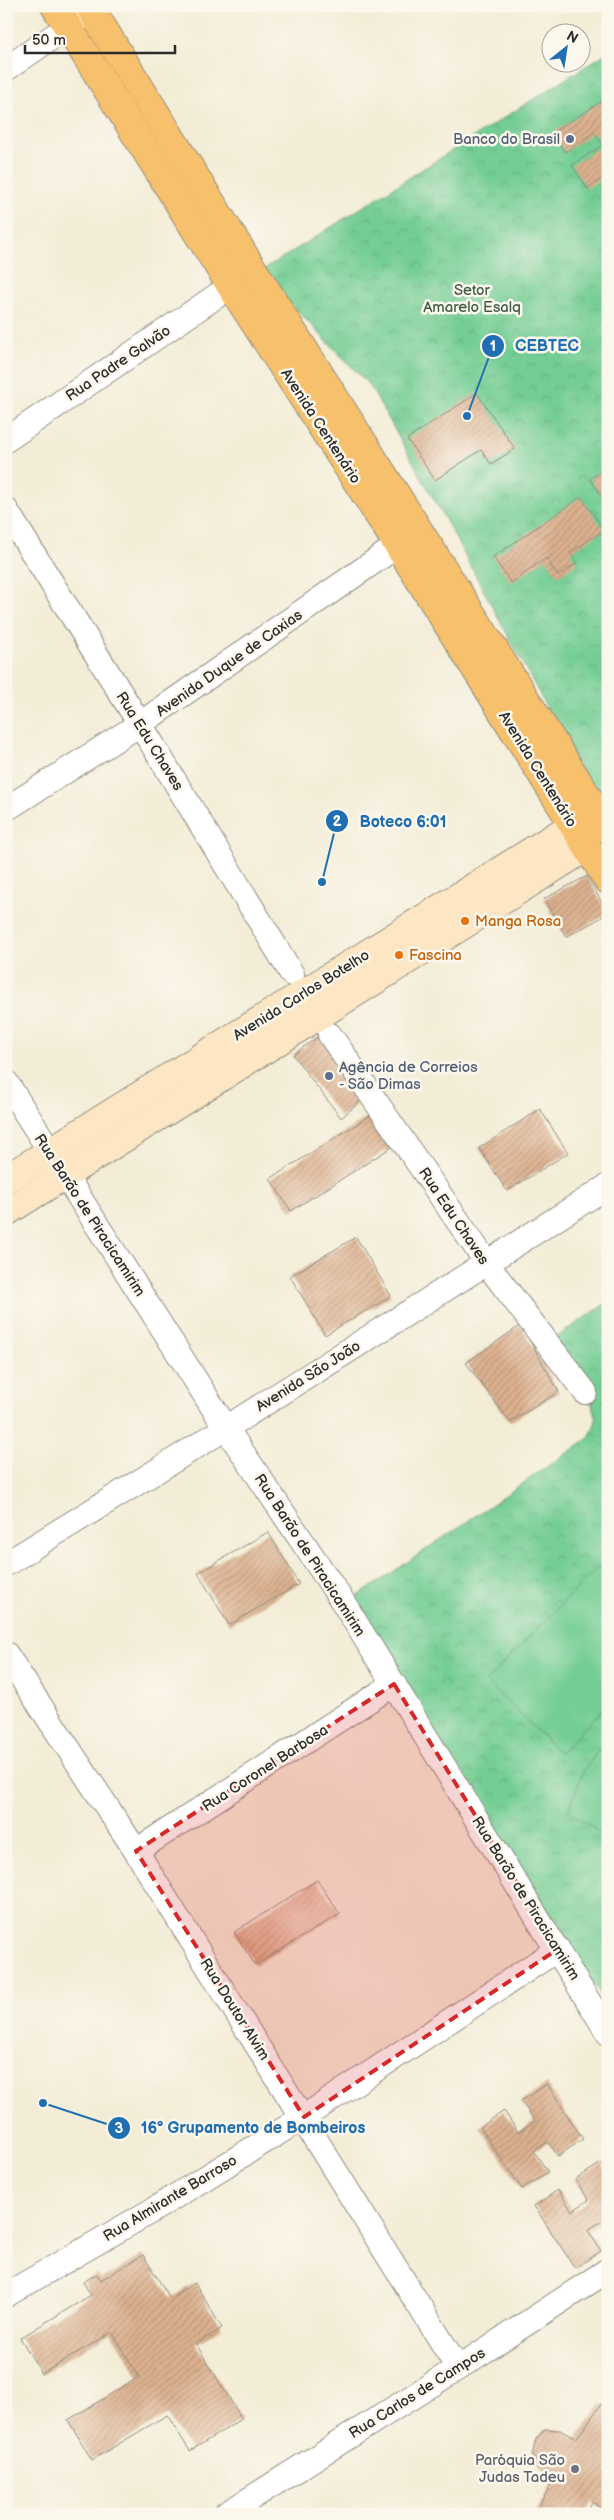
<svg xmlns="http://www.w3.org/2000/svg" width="614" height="2520" font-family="'Balsamiq Sans',sans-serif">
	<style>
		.park { fill: url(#park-crowns); stroke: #4f7c60 }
		.pitch { fill: #73cd94; stroke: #4f7c60 }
		.building { fill: url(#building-hatch) }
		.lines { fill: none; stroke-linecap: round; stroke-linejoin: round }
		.minor-casing { stroke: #8f8c81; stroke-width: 26 }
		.secondary-casing { stroke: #8f8c81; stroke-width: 30 }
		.trunk-casing { stroke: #8f8c81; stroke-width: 30 }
		.minor { stroke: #fff; stroke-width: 24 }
		.secondary { stroke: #fce6c4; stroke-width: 28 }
		.trunk { stroke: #f7c06c; stroke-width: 28 }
		.marked { fill: #d62828; fill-opacity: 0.2; stroke: #d62828; stroke-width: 4; stroke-dasharray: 10 6; stroke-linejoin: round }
		.service-dot { fill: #5c6f8a; stroke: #fbf7ec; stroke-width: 2 }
		.food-dot { fill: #e8710a; stroke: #fbf7ec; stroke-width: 2 }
		.worship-dot { fill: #6b7280; stroke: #fbf7ec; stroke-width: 2 }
		.labels { text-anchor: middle; stroke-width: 5; stroke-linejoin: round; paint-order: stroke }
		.service-label { font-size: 15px; fill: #4e5e75; stroke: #fbf7ec; text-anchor: end }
		.park-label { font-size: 15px; fill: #415c4a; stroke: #fbf7ec }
		.street-label { font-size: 15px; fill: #2b2b2b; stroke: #fbf7ec }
		.food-label { font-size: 15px; fill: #c56008; stroke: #fbf7ec; text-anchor: start }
		.worship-label { font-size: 15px; fill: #5b616d; stroke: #fbf7ec; text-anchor: end }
		.leader { fill: none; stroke: #1f6fb2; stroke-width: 2 }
		.callout-dot { fill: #1f6fb2; stroke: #fbf7ec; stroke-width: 2 }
		.mark-label { font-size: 15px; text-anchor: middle; font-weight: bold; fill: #fff }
		.callout-label { font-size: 16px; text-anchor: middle; font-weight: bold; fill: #1f6fb2; stroke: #fbf7ec; stroke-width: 5; stroke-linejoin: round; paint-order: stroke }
	</style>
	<defs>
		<pattern id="park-crowns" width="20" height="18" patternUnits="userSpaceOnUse" patternTransform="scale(1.25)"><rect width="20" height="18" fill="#73cd94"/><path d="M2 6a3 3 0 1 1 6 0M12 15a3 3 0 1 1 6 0" fill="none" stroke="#64b080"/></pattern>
		<pattern id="building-hatch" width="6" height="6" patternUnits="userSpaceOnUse" patternTransform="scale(1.25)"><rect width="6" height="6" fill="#deb290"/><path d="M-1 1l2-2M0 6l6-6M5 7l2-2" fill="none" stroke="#b49176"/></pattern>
	</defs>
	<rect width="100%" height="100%" fill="#fbf7ec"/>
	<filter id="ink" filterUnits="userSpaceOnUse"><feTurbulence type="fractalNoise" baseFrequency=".02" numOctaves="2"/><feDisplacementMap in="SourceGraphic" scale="10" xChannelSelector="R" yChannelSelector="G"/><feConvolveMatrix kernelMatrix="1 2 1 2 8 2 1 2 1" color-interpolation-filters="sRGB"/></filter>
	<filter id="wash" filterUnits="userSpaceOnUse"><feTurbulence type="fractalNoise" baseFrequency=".0096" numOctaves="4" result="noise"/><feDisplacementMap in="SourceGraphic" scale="20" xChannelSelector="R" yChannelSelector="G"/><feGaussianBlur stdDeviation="1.12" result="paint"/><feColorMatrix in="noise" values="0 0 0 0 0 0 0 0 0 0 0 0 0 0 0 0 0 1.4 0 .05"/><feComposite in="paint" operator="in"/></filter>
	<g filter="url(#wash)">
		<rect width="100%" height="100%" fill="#f3edd7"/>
		<g class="park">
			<polygon points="608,52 608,814 588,784 444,517 370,386 260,272"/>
			<polygon points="608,1302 608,2006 391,1669 355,1598 589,1438 596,1421 591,1400 554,1339"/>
		</g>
		<g class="pitch">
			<polygon points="598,1567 608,1576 608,1704 560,1753 486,1681"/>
			<polygon points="608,1737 608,1838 568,1811 584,1770"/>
		</g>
		<g id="blocks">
			<g class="building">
				<polygon points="607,98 608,175 587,188 572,165 603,145 594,132 565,152 552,133"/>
				<polygon points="477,393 515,449 491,464 481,450 435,480 407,439"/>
				<polygon points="608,467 608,504 590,479"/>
				<polygon points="581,497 604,530 570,553 577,563 558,576 546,558 511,583 493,557"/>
				<polygon points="587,876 608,914 566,937 544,899"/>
				<polygon points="320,1035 365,1097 341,1118 293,1055"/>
				<polygon points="540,1109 568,1153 507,1191 479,1148"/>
				<polygon points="371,1115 392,1147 291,1211 270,1179"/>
				<polygon points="356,1237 391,1296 325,1335 290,1276"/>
				<polygon points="521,1325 559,1392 510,1422 466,1363"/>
				<polygon points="268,1532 299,1584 229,1625 198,1573"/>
				<polygon points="317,1880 340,1914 255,1965 234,1932"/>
				<polygon points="547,2084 583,2139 558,2156 548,2142 534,2151 548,2172 522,2189 480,2127 504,2111 518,2132 535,2121 521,2101"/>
				<polygon points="601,2163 608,2174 608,2229 602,2221 588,2230 601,2251 575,2268 534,2206 558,2190 572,2211 589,2200 575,2180"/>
				<polygon points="143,2255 170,2298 195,2283 222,2328 196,2344 242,2419 190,2451 167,2415 92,2460 68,2420 139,2377 112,2332 42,2374 20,2338 91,2295 83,2282 97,2274 101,2280"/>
				<polygon points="602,2403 608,2407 608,2513 592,2502 585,2514 534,2514 553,2481 532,2456 536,2439 545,2429 560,2430 576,2439"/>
			</g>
		</g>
	</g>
	<g filter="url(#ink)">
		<use href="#blocks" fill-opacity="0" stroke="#8f8c81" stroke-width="1"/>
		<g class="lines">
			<defs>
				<g id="minor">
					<polyline points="6,69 83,16"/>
					<polyline points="6,440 231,286"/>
					<polyline points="6,510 140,724 292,974"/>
					<polyline points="6,809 140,724 398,545"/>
					<polyline points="330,1035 493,1272 585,1392"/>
					<polyline points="6,1082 226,1428 343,1602 608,2033"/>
					<polyline points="6,1564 226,1428 608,1186"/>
					<polyline points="6,1654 136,1851 458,2368"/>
					<polyline points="136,1851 394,1684"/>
					<polyline points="6,2295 153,2210 304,2117 558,1949"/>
					<polyline points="226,2514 458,2368 608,2270"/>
				</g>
				<g id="secondary">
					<polyline points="6,1179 593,813"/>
					<polyline points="6,1212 587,847"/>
				</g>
				<g id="trunk">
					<polyline points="55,6 231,286 398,545 608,880"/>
					<polyline points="89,6 235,241 608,829"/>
				</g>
			</defs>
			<use href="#minor" class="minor-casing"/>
			<use href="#secondary" class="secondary-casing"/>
			<use href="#trunk" class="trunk-casing"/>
			<use href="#minor" class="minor"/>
			<use href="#secondary" class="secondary"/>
			<use href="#trunk" class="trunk"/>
		</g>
	</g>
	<path class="marked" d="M394 1684 558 1949 304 2117 136 1851Z"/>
	<g class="service-dot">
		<circle cx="570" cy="139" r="5"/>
		<circle cx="329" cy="1076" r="5"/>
	</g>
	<g class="food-dot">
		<circle cx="465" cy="921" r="5"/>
		<circle cx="399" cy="955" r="5"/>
	</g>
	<circle class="worship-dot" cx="575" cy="2469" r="5"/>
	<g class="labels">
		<g class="service-label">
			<text x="560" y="144">Banco do Brasil</text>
			<text x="339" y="1072" text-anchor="start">Agência de Correios<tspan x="339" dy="17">- São Dimas</tspan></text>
		</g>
		<g class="park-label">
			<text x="472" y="295">Setor<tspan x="472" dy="17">Amarelo Esalq</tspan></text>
		</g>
		<g class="street-label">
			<text transform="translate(118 363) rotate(-34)" y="5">Rua Padre Galvão</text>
			<text transform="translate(321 426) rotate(57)" y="5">Avenida Centenário</text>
			<text transform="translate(229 663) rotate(-35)" y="5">Avenida Duque de Caxias</text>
			<text transform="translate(150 741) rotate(58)" y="5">Rua Edu Chaves</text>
			<text transform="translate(538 769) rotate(58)" y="5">Avenida Centenário</text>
			<text transform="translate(301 995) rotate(-32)" y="5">Avenida Carlos Botelho</text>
			<text transform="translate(90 1215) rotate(57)" y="5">Rua Barão de Piracicamirim</text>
			<text transform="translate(454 1216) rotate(56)" y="5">Rua Edu Chaves</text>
			<text transform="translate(308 1376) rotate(-32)" y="5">Avenida São João</text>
			<text transform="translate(310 1555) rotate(57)" y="5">Rua Barão de Piracicamirim</text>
			<text transform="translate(265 1768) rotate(-33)" y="5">Rua Coronel Barbosa</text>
			<text transform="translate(526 1898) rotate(58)" y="5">Rua Barão de Piracicamirim</text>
			<text transform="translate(235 2009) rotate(58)" y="5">Rua Doutor Alvim</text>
			<text transform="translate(170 2198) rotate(-31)" y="5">Rua Almirante Barroso</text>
			<text transform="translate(417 2393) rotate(-32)" y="5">Rua Carlos de Campos</text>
		</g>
		<g class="food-label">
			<text x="475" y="926">Manga Rosa</text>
			<text x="409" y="960">Fascina</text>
		</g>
		<g class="worship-label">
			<text x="565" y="2465">Paróquia São<tspan x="565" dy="17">Judas Tadeu</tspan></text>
		</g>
	</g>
	<path class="leader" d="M467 416L493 346M322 882L337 821M43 2103L119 2128"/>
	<g class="callout-dot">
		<circle cx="467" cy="416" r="5"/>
		<circle cx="322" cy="882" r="5"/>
		<circle cx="43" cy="2103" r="5"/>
		<circle cx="493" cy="346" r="12"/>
		<circle cx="337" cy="821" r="12"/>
		<circle cx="119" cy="2128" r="12"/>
	</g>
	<g class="mark-label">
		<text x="493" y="351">1</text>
		<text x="337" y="826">2</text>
		<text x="119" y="2133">3</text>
	</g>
	<g class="callout-label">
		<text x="547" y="351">CEBTEC</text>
		<text x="403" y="827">Boteco 6:01</text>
		<text x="253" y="2133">16º Grupamento de Bombeiros</text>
	</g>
	<rect width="614" height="2520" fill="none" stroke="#fbf7ec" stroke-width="25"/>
	<g transform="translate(566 48) rotate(30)"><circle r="24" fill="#fbf7ec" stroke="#a8a59f"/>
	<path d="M0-4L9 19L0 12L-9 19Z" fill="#1f6fb2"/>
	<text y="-8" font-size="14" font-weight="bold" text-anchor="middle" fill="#2b2b2b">N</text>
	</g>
	<path d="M25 45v8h150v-8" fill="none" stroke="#2b2b2b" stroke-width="2.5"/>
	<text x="32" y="45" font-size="15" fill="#2b2b2b" stroke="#fbf7ec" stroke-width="4" paint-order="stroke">50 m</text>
</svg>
